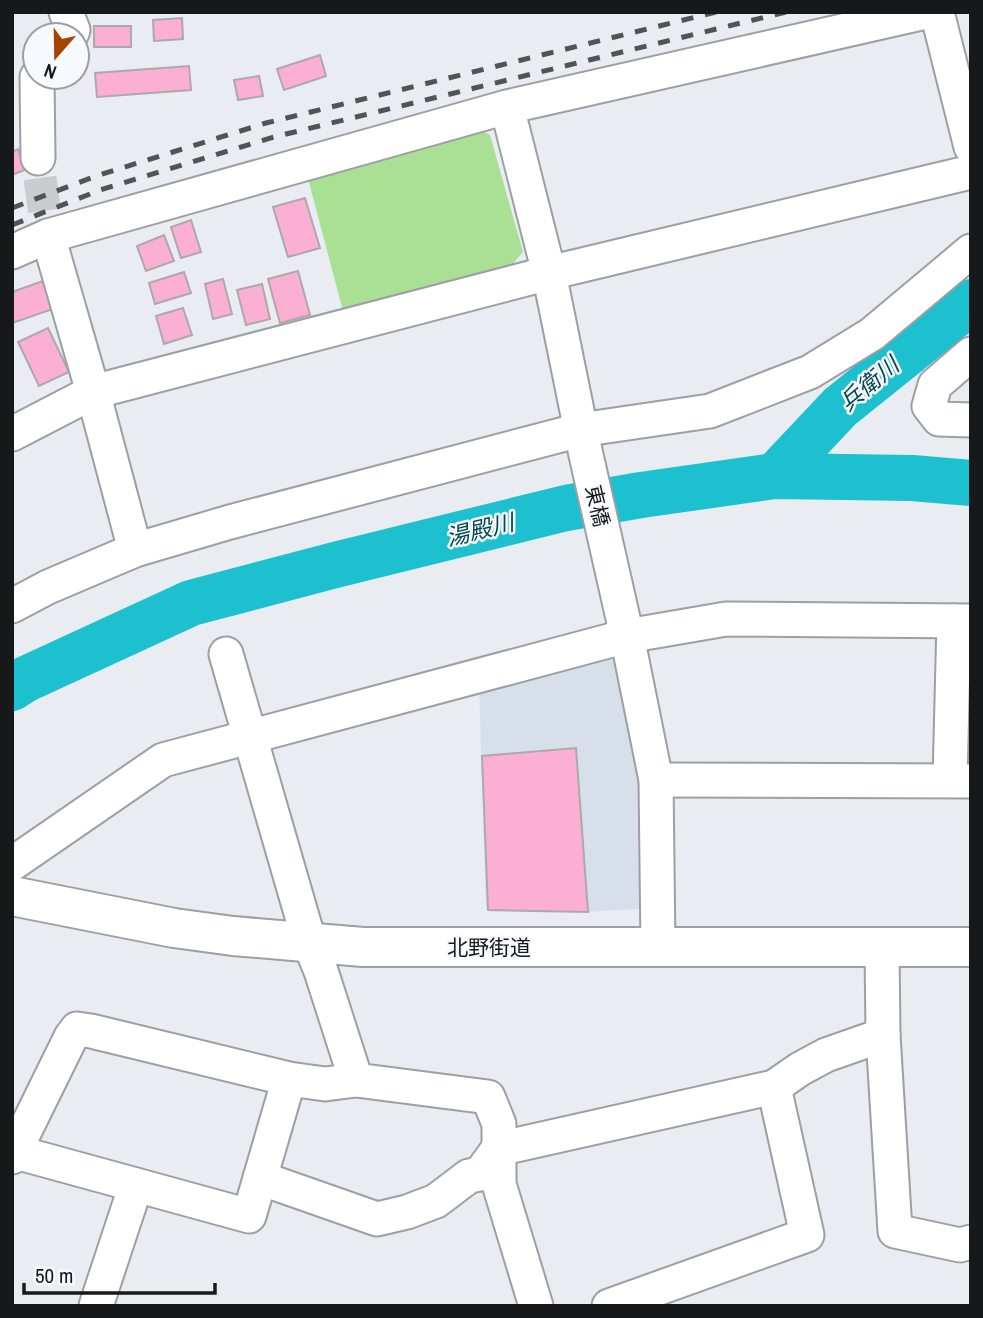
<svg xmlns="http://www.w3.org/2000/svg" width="983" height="1318" font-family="'Archivo Narrow','Noto Sans JP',sans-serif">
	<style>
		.built { fill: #d7e0ea }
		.green { fill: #aae094 }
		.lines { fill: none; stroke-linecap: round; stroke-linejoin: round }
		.river { stroke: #1cc0ce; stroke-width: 46 }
		.building { fill: #fbb0d3; stroke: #ada8aa; stroke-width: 2 }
		.minor-tunnel { stroke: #caccd0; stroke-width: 33; stroke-dasharray: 33 17; stroke-linecap: butt }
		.minor-casing { stroke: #9c9fa3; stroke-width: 37 }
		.major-casing { stroke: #9c9fa3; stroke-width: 42 }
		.minor { stroke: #fff; stroke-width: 33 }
		.major { stroke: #fff; stroke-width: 38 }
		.rail { stroke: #515355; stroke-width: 5; stroke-dasharray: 12 12; stroke-linecap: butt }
		.labels { text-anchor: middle; stroke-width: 5; stroke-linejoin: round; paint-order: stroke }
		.street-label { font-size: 21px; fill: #17181a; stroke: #f6f9fd }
		.water-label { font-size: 23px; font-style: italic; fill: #03474d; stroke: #f6f9fd }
	</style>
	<rect width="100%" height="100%" fill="#e9ecf0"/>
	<polygon class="built" points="622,650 647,783 649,908 588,912 486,906 479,684"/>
	<polygon class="green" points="478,128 490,135 523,252 510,267 343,311 306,171"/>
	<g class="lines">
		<g class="river">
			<polyline points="775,476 840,407 971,302"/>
			<polyline points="12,688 26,679 191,603 335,565 566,508 641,495 775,476 912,478 971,483"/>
		</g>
	</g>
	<g class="building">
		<polygon points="182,18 183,39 154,41 153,20"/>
		<rect x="94" y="26" width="37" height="21"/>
		<polygon points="320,55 326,76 284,90 277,69"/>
		<polygon points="189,66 191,90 97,97 95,73"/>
		<polygon points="259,76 263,96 238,100 234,80"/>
		<polygon points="18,149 27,169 12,175 12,152"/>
		<polygon points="305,198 320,248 288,257 273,207"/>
		<polygon points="191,220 201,252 181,258 171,227"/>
		<polygon points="164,235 174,261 146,271 137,246"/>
		<polygon points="298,271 310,315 280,323 268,279"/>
		<polygon points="184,272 191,293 155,304 149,283"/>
		<polygon points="223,279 232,314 213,319 205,284"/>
		<polygon points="43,281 53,309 12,323 12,292"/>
		<polygon points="262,284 270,319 246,325 237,290"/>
		<polygon points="183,308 192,335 164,344 156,316"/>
		<polygon points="48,328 69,372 39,386 18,342"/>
		<polygon points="576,748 588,912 488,910 482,756"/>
	</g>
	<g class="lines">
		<polyline class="minor-tunnel" points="40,178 48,236"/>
		<defs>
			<g id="minor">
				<polyline points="66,12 73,30 71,35"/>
				<polyline points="937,12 971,147"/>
				<polyline points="37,77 38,158"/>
				<polyline points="507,107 549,273 586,455 627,636 656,780 658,948"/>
				<polyline points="48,236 93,392 135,550"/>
				<polyline points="12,252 48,236 507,107 926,12"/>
				<polyline points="971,354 935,385 929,406 939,419 971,420"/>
				<polyline points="12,434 93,392 549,273 971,172"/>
				<polyline points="12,606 48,587 135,550 230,522 580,430 710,411 810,372 872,334 971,251"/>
				<polyline points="226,654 310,944 321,971 356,1080 488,1097 499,1124 499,1184 536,1306"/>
				<polyline points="656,780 971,781"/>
				<polyline points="950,780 954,621"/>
				<polyline points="12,864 163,760 627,636 726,619 971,621"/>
				<polyline points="882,948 883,1035 895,1231 960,1245 971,1242"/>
				<polyline points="12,1151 249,1216 289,1079"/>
				<polyline points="12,1157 71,1037 77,1029 91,1031 289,1079 325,1084 356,1080"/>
				<polyline points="260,1178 377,1219 407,1212 436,1201 469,1176 480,1174 498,1149 774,1087 800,1069 826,1055 883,1035"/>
				<polyline points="96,1306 136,1185"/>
				<polyline points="609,1306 807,1235 774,1087"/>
			</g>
			<polyline id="major" points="12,896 174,928 233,936 363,947 971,947"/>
		</defs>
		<use href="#minor" class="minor-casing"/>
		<use href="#major" class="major-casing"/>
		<use href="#minor" class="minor"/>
		<use href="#major" class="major"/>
		<g class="rail">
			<polyline points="12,208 96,176 266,123 716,12"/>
			<polyline points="12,225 100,190 274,137 786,12"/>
		</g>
	</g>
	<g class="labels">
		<g class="street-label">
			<text transform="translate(597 506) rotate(77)" y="7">東橋</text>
			<text x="489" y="955">北野街道</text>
		</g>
		<g class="water-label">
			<text transform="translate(869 384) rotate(-40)" y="8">兵衛川</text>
			<text transform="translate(480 530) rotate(-14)" y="8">湯殿川</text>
		</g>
	</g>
	<rect width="983" height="1318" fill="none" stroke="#17181a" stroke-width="28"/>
	<g transform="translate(56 56) rotate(200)"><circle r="33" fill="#f6f9fd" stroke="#9d9fa2" stroke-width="2"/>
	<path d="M0-5L12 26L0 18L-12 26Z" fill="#a54300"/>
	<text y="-10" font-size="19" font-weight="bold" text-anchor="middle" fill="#17181a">N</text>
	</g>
	<path d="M24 1283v10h191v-10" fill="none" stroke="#17181a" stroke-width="3.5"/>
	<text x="35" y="1283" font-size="21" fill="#17181a" stroke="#f6f9fd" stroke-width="5" paint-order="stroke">50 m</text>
</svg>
